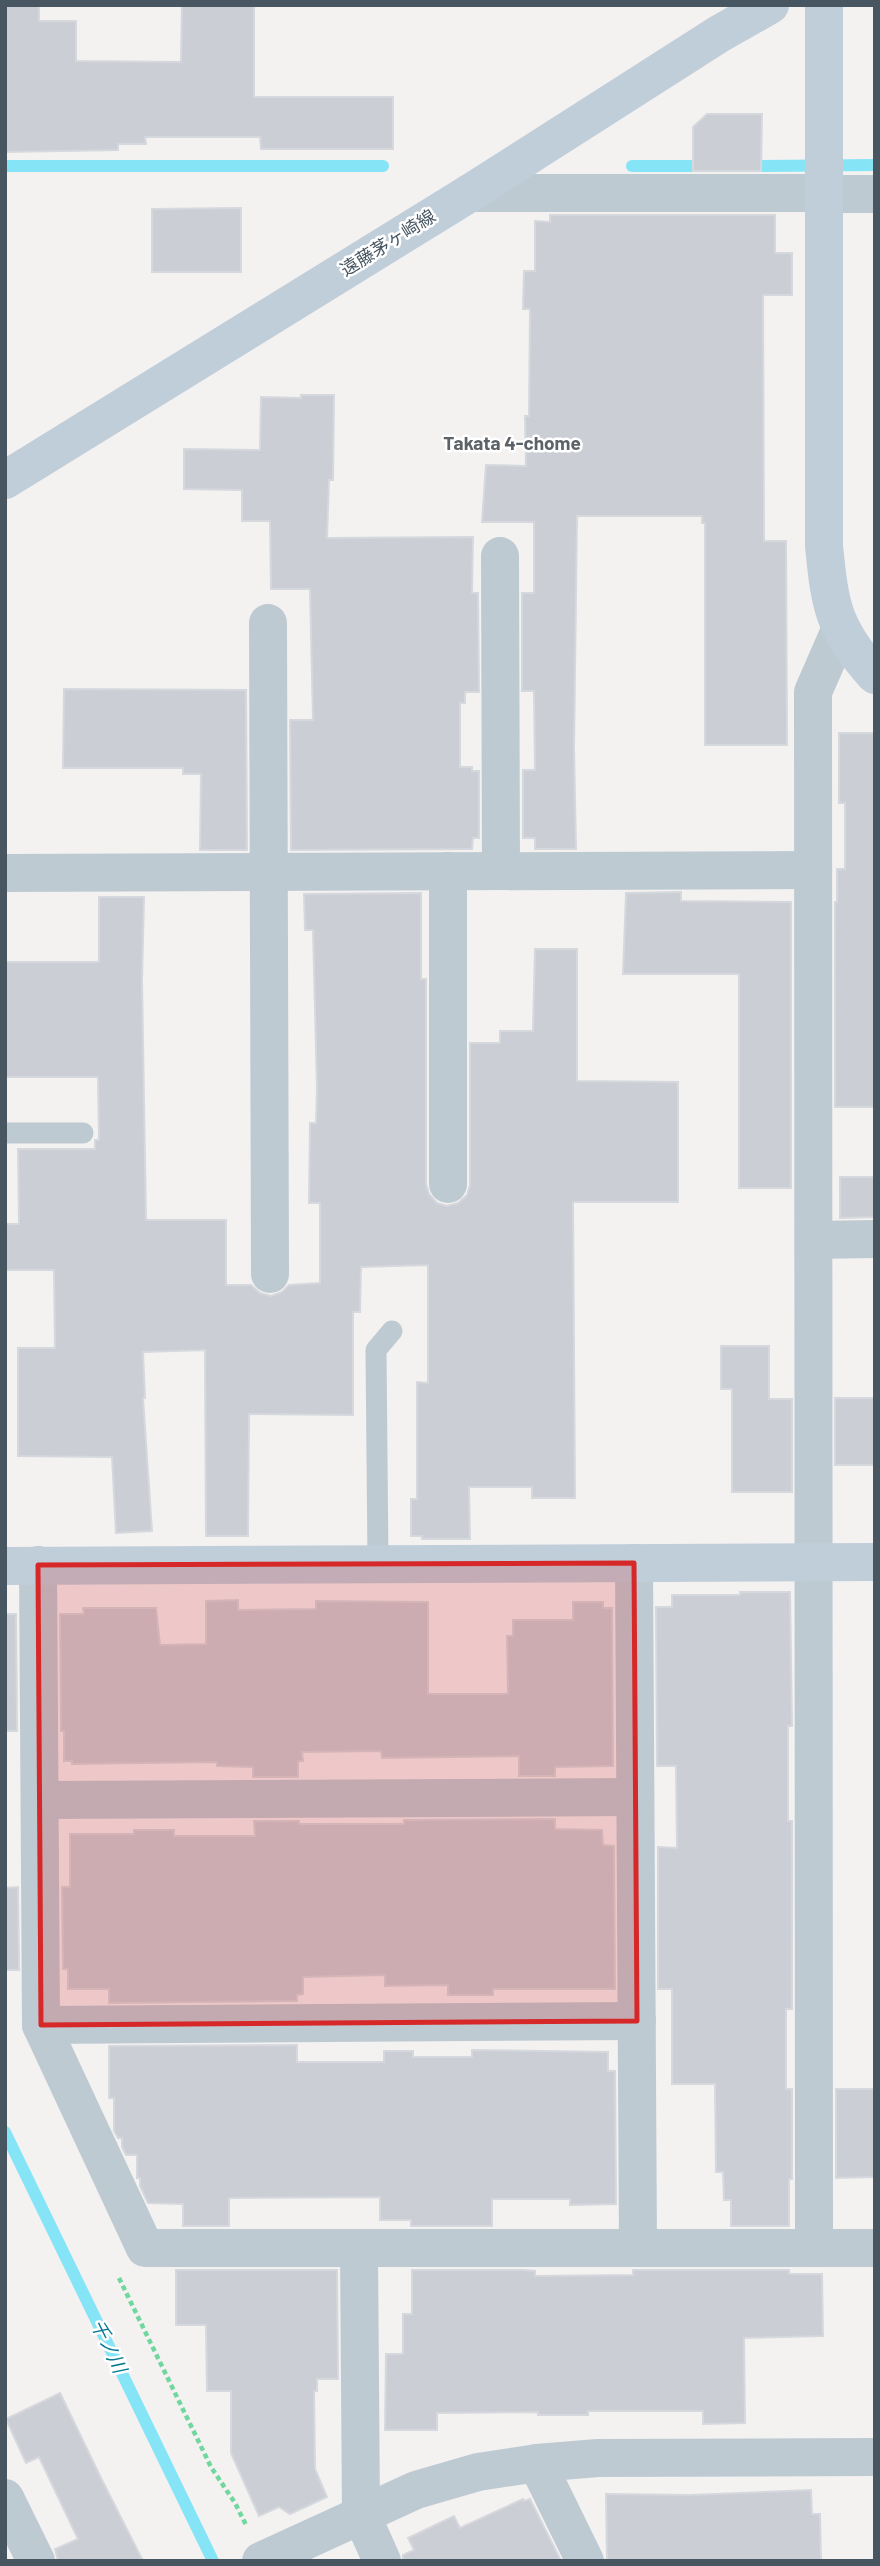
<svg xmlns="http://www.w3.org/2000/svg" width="880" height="2566" font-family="Barlow,'Noto Sans JP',sans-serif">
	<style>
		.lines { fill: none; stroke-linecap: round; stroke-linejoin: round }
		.stream { stroke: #85e5f6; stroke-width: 12 }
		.building { fill: #cbced4; stroke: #d5d8dd; stroke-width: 2 }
		.path { stroke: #70d79e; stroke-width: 4.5; stroke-dasharray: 5 3.5; stroke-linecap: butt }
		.lane { stroke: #becad2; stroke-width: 21 }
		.street { stroke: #becad2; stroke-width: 38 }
		.secondary { stroke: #c0ceda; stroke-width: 38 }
		.marked { fill: #d62828; fill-opacity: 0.2; stroke: #d62828; stroke-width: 5; stroke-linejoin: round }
		.labels { text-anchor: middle; stroke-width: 5; stroke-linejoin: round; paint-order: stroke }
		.street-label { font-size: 18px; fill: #475661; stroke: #fff }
		.neighbourhood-label { font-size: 19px; font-weight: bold; fill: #5d6267; stroke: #fff }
		.water-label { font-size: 19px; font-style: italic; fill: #047c90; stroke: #fff }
	</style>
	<rect width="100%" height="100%" fill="#f4f1f1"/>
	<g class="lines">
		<g class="stream">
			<polyline points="5,166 383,166"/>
			<polyline points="632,166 710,166"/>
			<polyline points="746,166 875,165"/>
			<polyline points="5,2132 213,2561"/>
		</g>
	</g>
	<g class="building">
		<polygon points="5,5 39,5 39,21 76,21 76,61 181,62 182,5 254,5 254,97 393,97 393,149 261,149 260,137 145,137 146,144 118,144 118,150 5,152"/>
		<polygon points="707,114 762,114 761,171 693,171 693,127"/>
		<polygon points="241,208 241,272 152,272 152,209"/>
		<polygon points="550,215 775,215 775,253 792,253 792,295 763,295 764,541 786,541 787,745 705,745 705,523 702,523 702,516 577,516 574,748 576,849 535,849 535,838 523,838 523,770 535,770 534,691 522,691 522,593 534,593 534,522 482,522 486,465 526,466 525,416 529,416 530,309 523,309 524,271 535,271 535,221 550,222"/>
		<polygon points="301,395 334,395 333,480 329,480 327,538 473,537 472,593 478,593 479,692 465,692 465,703 460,703 460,767 472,767 472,771 479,771 479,838 473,838 472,849 291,850 290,720 313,720 310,589 271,589 270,521 242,521 242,490 184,489 184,449 260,450 261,397 301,398"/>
		<polygon points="64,689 246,690 247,850 200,850 201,774 183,774 183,768 63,768"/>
		<polygon points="839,733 875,733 875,1107 835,1107 835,902 837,902 837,869 845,869 845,803 839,803"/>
		<polygon points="681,892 681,901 791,902 791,1188 739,1188 739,974 623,974 626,893"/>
		<polygon points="421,893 421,979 426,979 426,1184 429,1194 437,1203 447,1206 458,1203 467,1195 470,1185 470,1043 500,1043 500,1031 533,1031 535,949 577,949 577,1081 678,1082 678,1202 573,1202 575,1498 532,1498 532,1487 469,1487 470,1539 422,1539 422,1536 411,1536 411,1499 417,1499 417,1382 428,1383 428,1265 361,1267 360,1312 353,1312 353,1415 249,1414 248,1536 206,1536 205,1350 143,1352 145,1398 143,1398 152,1531 116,1533 112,1457 18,1456 18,1348 55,1348 54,1270 5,1270 5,1224 19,1224 18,1149 95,1149 95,1140 99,1140 98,1077 5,1077 5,962 99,962 99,897 144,897 142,980 146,1220 226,1220 226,1285 251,1285 260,1293 271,1296 282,1292 289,1285 320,1283 320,1203 309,1203 310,1123 316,1123 317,1088 313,930 305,930 304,894"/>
		<polygon points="840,1177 875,1177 875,1217 840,1218"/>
		<polygon points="721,1346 769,1346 769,1399 792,1399 792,1492 732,1492 732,1389 721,1389"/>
		<rect x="835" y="1398" width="40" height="67"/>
		<polygon points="740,1592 790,1592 792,1726 788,1726 788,1821 792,1821 792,2009 786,2009 786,2089 792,2089 792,2179 789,2179 789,2226 731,2226 731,2200 724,2200 723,2172 716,2172 715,2084 672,2084 672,1989 658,1989 658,1847 677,1848 676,1766 657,1766 656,1607 672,1607 672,1595 740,1595"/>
		<polygon points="238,1600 238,1610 316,1609 316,1601 428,1602 428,1694 508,1694 507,1636 513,1636 513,1620 573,1620 573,1602 603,1602 603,1608 612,1608 613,1766 555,1767 555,1776 519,1776 519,1756 382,1758 381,1751 302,1752 303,1761 298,1761 298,1777 253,1777 253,1767 217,1766 217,1762 72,1764 72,1761 64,1761 64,1731 61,1731 60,1614 84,1614 83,1608 156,1608 160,1645 206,1644 206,1601"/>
		<polygon points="5,1614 16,1614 17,1731 5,1731"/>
		<polygon points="555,1819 555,1829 602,1830 603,1845 614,1846 615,1989 493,1989 493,1995 448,1995 448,1985 385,1986 385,1975 303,1977 303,1994 297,1995 297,2001 109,2003 109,1989 68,1989 68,1969 63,1969 62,1887 70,1887 70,1834 134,1834 134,1830 174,1830 174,1836 255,1836 254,1821 299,1821 299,1824 404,1824 404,1820"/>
		<polygon points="18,1887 19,1970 5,1970 5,1888"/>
		<polygon points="297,2045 297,2062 384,2062 384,2051 413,2051 413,2057 472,2057 472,2050 608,2052 608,2071 615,2071 616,2204 570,2205 570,2199 492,2199 492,2226 411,2226 411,2220 380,2220 380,2197 229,2198 229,2226 183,2226 183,2204 148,2203 140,2186 140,2178 137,2178 137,2155 126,2155 122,2147 122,2138 118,2138 114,2131 114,2098 109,2098 109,2046"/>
		<polygon points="836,2089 875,2089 875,2177 836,2178"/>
		<polygon points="176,2270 337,2270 338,2379 317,2379 317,2391 314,2391 315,2469 327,2497 290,2514 279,2507 259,2516 231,2453 231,2391 207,2391 206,2325 176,2325"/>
		<polygon points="412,2270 524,2270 535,2271 535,2276 633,2275 633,2270 789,2270 789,2274 822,2274 823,2336 744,2338 745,2423 703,2424 703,2411 588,2411 588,2415 538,2415 538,2412 437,2413 437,2430 385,2430 386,2354 403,2354 403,2314 412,2314"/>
		<polygon points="60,2393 102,2480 143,2561 58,2561 55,2549 78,2539 39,2457 26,2463 6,2419"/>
		<polygon points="811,2490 812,2514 820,2514 821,2561 607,2561 606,2494 691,2495"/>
		<polygon points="523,2499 524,2501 530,2499 561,2561 403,2561 403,2555 414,2550 408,2538 454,2516 460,2528"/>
	</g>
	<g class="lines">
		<polyline class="path" points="119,2278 211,2467 235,2503 246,2525"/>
		<g class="lane">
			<polyline points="5,1133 83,1133"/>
			<polyline points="378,1564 376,1350 392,1331"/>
		</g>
		<g class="street">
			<polyline points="470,193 804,193"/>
			<polyline points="824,194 875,194"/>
			<polyline points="500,556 501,871"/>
			<polyline points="268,623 270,1274"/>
			<polyline points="5,873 812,870"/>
			<polyline points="448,1184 448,871"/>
			<polyline points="815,1240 875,1239"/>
			<polyline points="634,1563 638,2247"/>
			<polyline points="38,1565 41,2025 145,2248 875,2248"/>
			<polyline points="40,1800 635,1797"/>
			<polyline points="41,2025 637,2021"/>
			<polyline points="359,2248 361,2514 382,2561"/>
			<polyline points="814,2248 813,692 840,630"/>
			<polyline points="537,2463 585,2561"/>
			<polyline points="5,2498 36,2561"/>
			<polyline points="261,2561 416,2490 478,2472 537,2463 598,2458 875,2457"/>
		</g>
		<g class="secondary">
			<path d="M824 5V546C830 606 833 629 875 675"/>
			<polyline points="5,480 470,193 719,34 770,5"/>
			<polyline points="5,1566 875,1562"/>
		</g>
	</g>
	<path class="marked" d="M634 1563 637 2021 41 2025 38 1565Z"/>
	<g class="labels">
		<g class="street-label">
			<text transform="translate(388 243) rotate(-32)" y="6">遠藤茅ヶ崎線</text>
		</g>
		<g class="neighbourhood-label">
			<text x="512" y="450">Takata 4-chome</text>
		</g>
		<g class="water-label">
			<text transform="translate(109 2346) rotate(64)" y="7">千ノ川</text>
		</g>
	</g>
	<rect width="880" height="2566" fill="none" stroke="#475661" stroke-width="14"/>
</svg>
